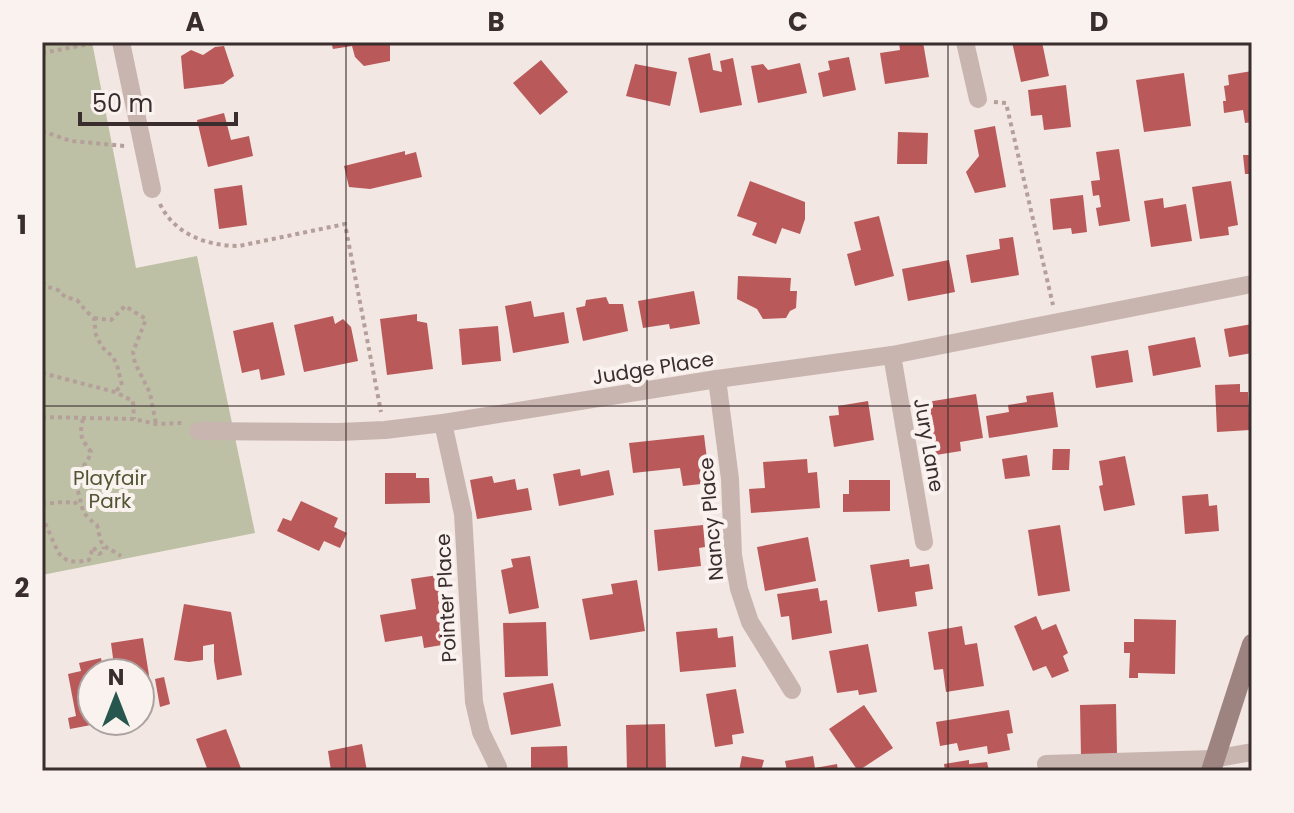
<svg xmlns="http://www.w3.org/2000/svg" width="1294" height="813" font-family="Poppins,sans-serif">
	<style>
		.green { fill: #bdc0a4 }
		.building { fill: #b9595a }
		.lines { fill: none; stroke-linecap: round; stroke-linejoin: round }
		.path { stroke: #b59f9a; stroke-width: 4; stroke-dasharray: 4 4; stroke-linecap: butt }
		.street { stroke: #c9b5b0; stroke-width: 18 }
		.secondary { stroke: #9d8481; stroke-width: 20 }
		.grid { fill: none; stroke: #392d2d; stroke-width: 2; stroke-opacity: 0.55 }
		.labels { text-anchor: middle; stroke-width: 8; stroke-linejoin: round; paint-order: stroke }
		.street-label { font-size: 20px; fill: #392d2d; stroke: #f9f2ef }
		.park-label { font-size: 20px; fill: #515533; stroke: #f9f2ef }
		.neatline { fill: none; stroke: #392d2d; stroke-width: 3 }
		.grid-label { font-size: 26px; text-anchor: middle; font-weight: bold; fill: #392d2d }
	</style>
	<rect width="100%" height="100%" fill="#f2e7e3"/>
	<polygon class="green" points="42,42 92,42 136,268 197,256 255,533 42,575"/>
	<g class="building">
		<polygon points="331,42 390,42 390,61 364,66 355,57 352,46 333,49"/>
		<polygon points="899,42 923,42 929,77 885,84 880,53 900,50"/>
		<polygon points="1012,42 1042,42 1049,76 1021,82"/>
		<polygon points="224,46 234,76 223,84 184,89 181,56 191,50 203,55 215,47"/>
		<polygon points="710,53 713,70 722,72 720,61 733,58 742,105 700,113 688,58"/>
		<polygon points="849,57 856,90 823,97 818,73 830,70 828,61"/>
		<polygon points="541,60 568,92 540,115 513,83"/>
		<polygon points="800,63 807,93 758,103 751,66 763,64 768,70"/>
		<polygon points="635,64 677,72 670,106 626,96"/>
		<polygon points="1252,71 1252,122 1245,123 1243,110 1224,113 1223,101 1226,101 1224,86 1229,85 1228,75"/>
		<polygon points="1184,73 1191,126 1144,132 1136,80"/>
		<polygon points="1066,85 1071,127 1044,130 1042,115 1031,116 1028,90"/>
		<polygon points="224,113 231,140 249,136 253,156 208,167 197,120"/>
		<polygon points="995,126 1006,187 975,193 966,172 979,156 974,130"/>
		<polygon points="898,132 928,133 927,164 897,164"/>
		<polygon points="1119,149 1130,221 1099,226 1096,208 1101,207 1099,195 1093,196 1091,181 1100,180 1096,152"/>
		<polygon points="405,151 405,155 416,152 422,177 370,189 349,187 344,166"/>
		<polygon points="1243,155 1252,155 1252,174 1245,174"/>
		<polygon points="750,181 805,202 805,219 800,234 782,228 776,244 752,235 757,223 737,216"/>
		<polygon points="1231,181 1238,225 1228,227 1229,235 1200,239 1192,187"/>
		<polygon points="242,185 247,225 219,229 214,189"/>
		<polygon points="1083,195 1087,232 1072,234 1071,228 1053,230 1050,199"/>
		<polygon points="1163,198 1164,208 1186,204 1192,241 1151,247 1144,201"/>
		<polygon points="879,216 894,276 855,286 847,254 861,250 854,222"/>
		<polygon points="1013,237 1019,275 971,283 966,255 1000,249 999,239"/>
		<polygon points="949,260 955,292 908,301 902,269"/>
		<polygon points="738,276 791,278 790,291 797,291 796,308 790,311 786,318 763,319 757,309 737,299"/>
		<polygon points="694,291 700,324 670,329 669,324 643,328 638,301"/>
		<polygon points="606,297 609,304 623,304 628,331 583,341 576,308 585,306 586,300"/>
		<polygon points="531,301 534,317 564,312 569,343 513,353 505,306"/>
		<polygon points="417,314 417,321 427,323 433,369 387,375 380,319"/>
		<polygon points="333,316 335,324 343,319 351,327 358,361 304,372 294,325"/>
		<polygon points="273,322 285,375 261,380 259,369 242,373 233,331"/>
		<polygon points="1252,324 1252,353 1229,357 1224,329"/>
		<polygon points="498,326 501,361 462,365 459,329"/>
		<polygon points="1195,337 1201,367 1153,376 1148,346"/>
		<polygon points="1128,350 1133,382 1096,388 1091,356"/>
		<polygon points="1240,384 1240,392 1248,392 1250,430 1217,432 1215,385"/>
		<polygon points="1053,392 1058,427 989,438 986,416 1009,412 1008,405 1027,402 1026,396"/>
		<polygon points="976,394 983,438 960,442 961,451 936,455 932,429 920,432 915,404"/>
		<polygon points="868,401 874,440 834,447 829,416 839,415 838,406"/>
		<polygon points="704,435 710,483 683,486 680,468 633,473 629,443"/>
		<polygon points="1053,449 1070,449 1069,470 1052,470"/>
		<polygon points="1027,455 1030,476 1005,479 1002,459"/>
		<polygon points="1125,456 1135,505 1104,511 1099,486 1103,485 1099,461"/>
		<polygon points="807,459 808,473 817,472 820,508 751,513 749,489 765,488 763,462"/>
		<polygon points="580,469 581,476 609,470 614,495 559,506 553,474"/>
		<polygon points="385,473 416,473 416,478 429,478 430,503 385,504"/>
		<polygon points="492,476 494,483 515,479 517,490 528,488 532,510 477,519 470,480"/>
		<polygon points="849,480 890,480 890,511 843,512 843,494 849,494"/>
		<polygon points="1208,494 1209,506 1217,505 1219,531 1185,534 1182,496"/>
		<polygon points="301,501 338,518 334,527 347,533 340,548 324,541 319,551 277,531 283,518 291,521"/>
		<polygon points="703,525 705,547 699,548 701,566 658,571 654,530"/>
		<polygon points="1060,525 1070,591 1038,596 1028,530"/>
		<polygon points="808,537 816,581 765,591 757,547"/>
		<polygon points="530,556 539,608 509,614 501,570 513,567 511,559"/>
		<polygon points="909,559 910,567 929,564 933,589 915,592 917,606 878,612 870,565"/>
		<polygon points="438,575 446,630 440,631 442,645 424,648 422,636 385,642 380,615 416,609 411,579"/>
		<polygon points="637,580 645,631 590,640 582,599 613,594 611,584"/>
		<polygon points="818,588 820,601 827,600 832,633 792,640 789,616 781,617 777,594"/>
		<polygon points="184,604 231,612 242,675 217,680 214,661 214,644 203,646 203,660 189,662 174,660"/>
		<polygon points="1036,616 1042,630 1056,624 1068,653 1063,656 1069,671 1052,678 1046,666 1033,671 1014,626"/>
		<polygon points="1134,619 1176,620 1175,674 1138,673 1138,678 1129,678 1130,653 1124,653 1124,642 1134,642"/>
		<polygon points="546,622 548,676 505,677 503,623"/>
		<polygon points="962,626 965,645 977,643 984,686 946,692 943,669 934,670 928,632"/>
		<polygon points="717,628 718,638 733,636 736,667 680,672 676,632"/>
		<polygon points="143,638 153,700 140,702 140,673 115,673 111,643"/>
		<polygon points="868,644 877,692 859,695 858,690 837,693 829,651"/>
		<polygon points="101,658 104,673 92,673 92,721 95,721 96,724 70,729 68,718 76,716 68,674 81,671 79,663"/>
		<polygon points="164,677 170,704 160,707 155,679"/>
		<polygon points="553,683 561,726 511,735 503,693"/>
		<polygon points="736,689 744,733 732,735 733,744 715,747 706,694"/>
		<polygon points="1116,704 1117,755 1081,756 1080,705"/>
		<polygon points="864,705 893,748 858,771 829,729"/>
		<polygon points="1009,710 1013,733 1007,734 1010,750 988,754 987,746 959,751 957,743 940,746 936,722"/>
		<polygon points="665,724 666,771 627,771 626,725"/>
		<polygon points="226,729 242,771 208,771 196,739"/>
		<polygon points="362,744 367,771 331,771 328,751"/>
		<polygon points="567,746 568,771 531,771 531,747"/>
		<polygon points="742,756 764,760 761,771 739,771"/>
		<polygon points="813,756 815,768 837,764 838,771 787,771 785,761"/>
		<polygon points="969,760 969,764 987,762 989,771 945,771 944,764"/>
	</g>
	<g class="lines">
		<g class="path">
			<polyline points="42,53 99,42"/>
			<polyline points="994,102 1006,103 1053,305"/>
			<polyline points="42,131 71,141 125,146"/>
			<path d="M160 204C174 234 207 246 239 246L345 224 381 412"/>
			<path d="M42 282 48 287 58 290C63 297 69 298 77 300L87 312 94 318 96 335 102 347 113 357 117 365 122 385 115 392"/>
			<polyline points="94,318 111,320 125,306 146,319 133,352 135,363 150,393 156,424"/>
			<polyline points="42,373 115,392 133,401 134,419"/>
			<polyline points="42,417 134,419 156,424 183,423"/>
			<path d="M83 419C79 436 81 438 91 452 88 464 77 471 74 483 85 501 75 510 97 525 103 550 99 542 121 556"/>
			<path d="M42 503C52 505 64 499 73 504L80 501"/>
			<path d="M42 516 57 550C64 563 75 563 89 560L93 547 99 554 103 552 104 547"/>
		</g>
		<g class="street">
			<polyline points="121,42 152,189"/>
			<polyline points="965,42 978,99"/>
			<polyline points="892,355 924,542"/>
			<polyline points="717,379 730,479 733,555 739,589 750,622 792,690"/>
			<polyline points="443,423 463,514 474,702 481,732 498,767"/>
			<polyline points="198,431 339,432 385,430 443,423 717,379 892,355 1252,284"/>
			<polyline points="1046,764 1213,759 1252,752"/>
		</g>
		<polyline class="secondary" points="1211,771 1252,644"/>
	</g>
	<path class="grid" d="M346 42V771M647 42V771M948 42V771M42 406H1252"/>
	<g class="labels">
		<g class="street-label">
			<text transform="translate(653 368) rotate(-9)" y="7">Judge Place</text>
			<text transform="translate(929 445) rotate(80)" y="7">Jury Lane</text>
			<text transform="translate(711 519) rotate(-95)" y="7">Nancy Place</text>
			<text transform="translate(446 598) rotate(-93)" y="7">Pointer Place</text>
		</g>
		<g class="park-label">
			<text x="110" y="485">Playfair<tspan x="110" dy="23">Park</tspan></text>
		</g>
	</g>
	<rect width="1294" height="813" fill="none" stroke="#f9f2ef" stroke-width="88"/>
	<g transform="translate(116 697)"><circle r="38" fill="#f9f2ef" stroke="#aca3a1" stroke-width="2"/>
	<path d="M0-6L14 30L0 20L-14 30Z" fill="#26564d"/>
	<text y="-12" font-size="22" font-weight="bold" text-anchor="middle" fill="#392d2d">N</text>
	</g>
	<path d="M80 112v12h156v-12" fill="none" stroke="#392d2d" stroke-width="4"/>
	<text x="92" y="112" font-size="24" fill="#392d2d" stroke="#f9f2ef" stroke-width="6" paint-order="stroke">50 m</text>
	<rect x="44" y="44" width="1206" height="725" class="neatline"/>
	<g class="grid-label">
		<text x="195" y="31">A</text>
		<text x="496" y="31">B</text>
		<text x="798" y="31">C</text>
		<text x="1099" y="31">D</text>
		<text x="22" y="234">1</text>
		<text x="22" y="597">2</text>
	</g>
</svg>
